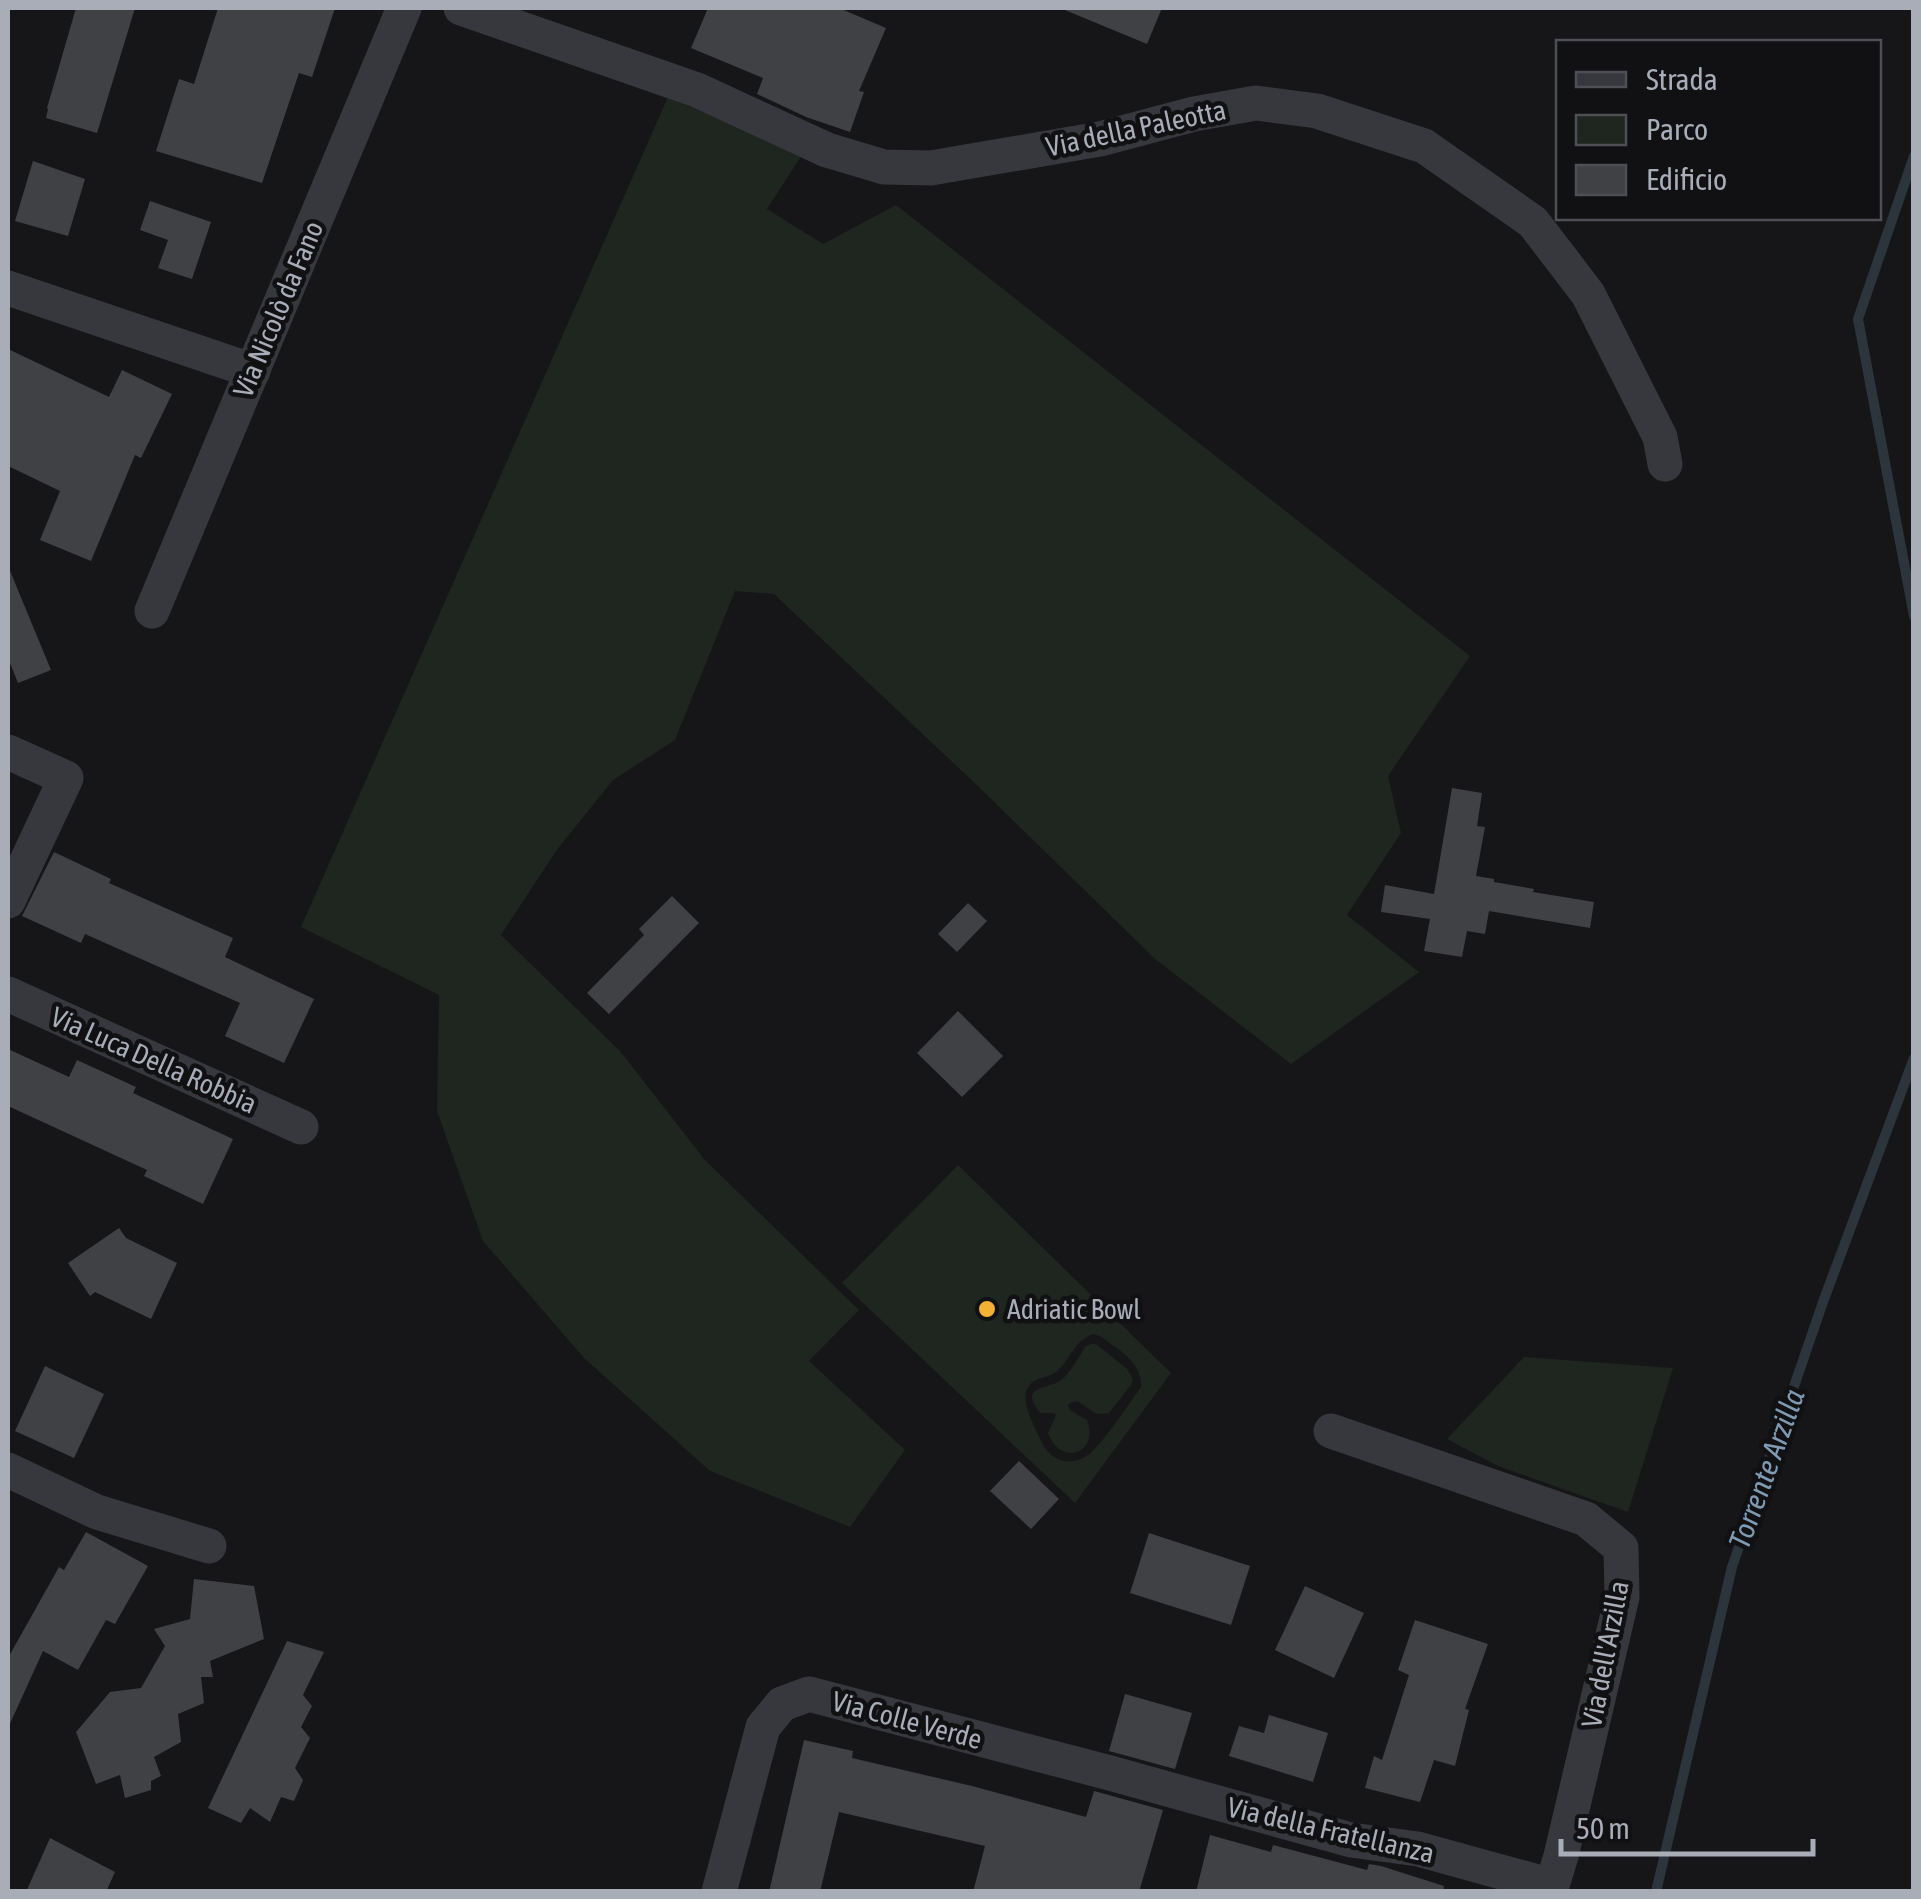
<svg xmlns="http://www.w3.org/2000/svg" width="1921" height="1899" font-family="'Asap Condensed',sans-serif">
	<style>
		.green { fill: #1e261f; fill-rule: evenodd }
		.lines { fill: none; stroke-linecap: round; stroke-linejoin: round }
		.stream { stroke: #2c353c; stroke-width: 10 }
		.building { fill: #404145 }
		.minor { stroke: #37383d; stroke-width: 35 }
		.poi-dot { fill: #f2b134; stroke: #111113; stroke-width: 4 }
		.labels { text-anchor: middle; stroke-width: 9; stroke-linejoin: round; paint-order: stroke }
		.street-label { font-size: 28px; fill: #a8adb8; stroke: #111113 }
		.poi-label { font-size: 28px; fill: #a8adb8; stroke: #111113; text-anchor: start }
		.water-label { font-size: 30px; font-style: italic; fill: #7f9bb3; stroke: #111113 }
	</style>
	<rect width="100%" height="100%" fill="#161618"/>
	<g class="green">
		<polygon points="668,97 802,155 767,209 823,244 896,205 1470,656 1388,776 1401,833 1347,915 1419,972 1291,1064 1154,958 981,789 774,594 735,591 675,740 613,780 556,851 501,935 620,1051 705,1160 859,1310 809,1361 905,1450 850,1527 710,1471 584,1358 483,1241 437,1111 439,995 301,927"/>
		<path d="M958 1165 1171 1373 1075 1503 842 1283ZM1093 1334 1100 1336C1118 1350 1142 1361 1141 1387 1130 1402 1102 1445 1088 1455 1067 1469 1048 1459 1039 1437 1034 1425 1023 1406 1026 1393 1030 1376 1045 1380 1056 1372 1071 1360 1073 1341 1093 1334Z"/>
		<path d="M1091 1344H1096L1127 1369 1133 1379 1131 1385 1109 1413 1097 1414 1077 1401 1070 1403 1068 1405 1070 1410 1087 1420C1100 1454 1060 1467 1048 1433L1056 1415 1054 1413H1041C1017 1386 1048 1389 1060 1381 1070 1374 1079 1356 1086 1346Z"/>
		<polygon points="1524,1357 1673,1368 1628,1512 1498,1466 1447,1439"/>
	</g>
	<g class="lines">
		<g class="stream">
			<polyline points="1914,156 1858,319 1914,616"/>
			<polyline points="1656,1892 1732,1567 1823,1302 1914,1058"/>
		</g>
	</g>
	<g class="building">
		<polygon points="76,8 135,8 97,133 46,118 48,109 47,108"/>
		<polygon points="218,8 335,8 312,77 299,73 262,183 156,151 179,79 194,84"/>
		<polygon points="708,8 839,8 886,28 859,91 864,92 850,132 806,117 757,94 763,78 691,48"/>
		<polygon points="1060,8 1162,8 1147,44"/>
		<polygon points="33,161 85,179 68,236 15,221"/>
		<polygon points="150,201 211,222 192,279 158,268 168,240 140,230"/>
		<polygon points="8,349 109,397 122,370 172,394 141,458 135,455 91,561 40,540 60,491 8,466"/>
		<polygon points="8,566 51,670 18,683 8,658"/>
		<polygon points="1452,788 1482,793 1477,826 1485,827 1476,876 1494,879 1494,882 1534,889 1533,892 1594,902 1590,928 1489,911 1485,934 1467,931 1462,957 1424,951 1430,919 1381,912 1385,885 1434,894"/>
		<polygon points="54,852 111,879 109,883 233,938 225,957 314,999 284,1063 225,1036 240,1003 85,934 81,943 22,916"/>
		<polygon points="672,896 699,923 609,1014 587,993 644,935 639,929"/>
		<polygon points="968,903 987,921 957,952 938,934"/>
		<polygon points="958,1011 1003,1056 962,1097 917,1053"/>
		<polygon points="8,1049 69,1077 77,1060 136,1087 133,1093 233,1139 203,1204 144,1176 147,1170 8,1106"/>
		<polygon points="119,1228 126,1238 177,1263 151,1319 95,1292 90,1296 68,1263"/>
		<polygon points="45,1366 104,1394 74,1458 15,1431"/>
		<polygon points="1019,1461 1059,1499 1031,1529 990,1491"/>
		<polygon points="86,1532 148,1566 115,1624 106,1620 78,1670 43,1651 8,1728 8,1658 59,1567 64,1570"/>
		<polygon points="1149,1533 1250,1566 1231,1625 1130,1593"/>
		<polygon points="194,1579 254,1586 264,1639 210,1661 213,1677 201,1677 204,1703 178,1714 181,1742 154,1757 161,1776 151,1781 151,1790 125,1798 120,1775 96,1784 76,1732 110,1692 141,1688 165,1646 154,1629 190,1619"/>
		<polygon points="1305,1586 1364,1613 1334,1678 1275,1650"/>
		<polygon points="1415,1620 1488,1644 1465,1709 1469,1710 1455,1766 1434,1760 1420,1802 1365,1788 1374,1756 1382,1760 1409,1675 1398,1670"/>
		<polygon points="287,1641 324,1652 303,1695 312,1706 301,1727 310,1738 295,1768 303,1780 294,1801 281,1797 270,1822 250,1808 241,1823 208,1808"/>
		<polygon points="1125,1694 1192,1713 1175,1769 1109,1751"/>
		<polygon points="1269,1715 1328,1733 1313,1782 1229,1756 1239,1726 1264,1733"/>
		<polygon points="804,1740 853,1751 852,1758 972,1786 1086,1817 1094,1791 1163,1810 1139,1892 973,1892 985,1846 839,1812 820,1892 769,1892"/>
		<polygon points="1210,1835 1271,1852 1273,1845 1367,1870 1369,1864 1381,1866 1444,1886 1443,1892 1196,1892"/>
		<polygon points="50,1838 115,1872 106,1892 26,1892"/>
	</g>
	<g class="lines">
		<g class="minor">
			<polyline points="461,8 697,90 827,150 884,167 931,168 1100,139 1194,114 1256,103 1317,111 1424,146 1533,222 1588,294 1660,437 1665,464"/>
			<polyline points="8,288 253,371"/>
			<polyline points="152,611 404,8"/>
			<polyline points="8,752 66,778 8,901"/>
			<polyline points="8,994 301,1127"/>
			<polyline points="1331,1431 1586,1519 1621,1548 1622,1597 1561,1856 1550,1892"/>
			<polyline points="8,1470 97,1512 209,1546"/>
			<polyline points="719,1892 763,1727 782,1704 809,1694 1110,1773 1351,1840 1418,1849 1552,1886"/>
		</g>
	</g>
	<circle class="poi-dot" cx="987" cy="1309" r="10"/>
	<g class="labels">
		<g class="street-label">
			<text transform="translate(1136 128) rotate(-12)" y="10">Via della Paleotta</text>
			<text transform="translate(278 309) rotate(-67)" y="10">Via Nicolò da Fano</text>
			<text transform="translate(154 1060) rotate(24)" y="10">Via Luca Della Robbia</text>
			<text transform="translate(1605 1654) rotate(-79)" y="10">Via dell'Arzilla</text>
			<text transform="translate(907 1720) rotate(15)" y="10">Via Colle Verde</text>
			<text transform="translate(1331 1830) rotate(13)" y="10">Via della Fratellanza</text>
		</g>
		<g class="poi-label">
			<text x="1007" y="1319">Adriatic Bowl</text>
		</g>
		<g class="water-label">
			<text transform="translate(1767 1469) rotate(-70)" y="10">Torrente Arzilla</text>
		</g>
	</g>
	<rect width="1921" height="1899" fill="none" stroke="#a8adb8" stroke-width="20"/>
	<rect x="1556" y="40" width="325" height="180" fill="#111113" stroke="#4d4f55" stroke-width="2.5"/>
	<rect x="1576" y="72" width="50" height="15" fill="#37383d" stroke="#4d4f55" stroke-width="2.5"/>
	<text x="1646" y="90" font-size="30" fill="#a8adb8">Strada</text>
	<rect x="1576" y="115" width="50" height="30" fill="#1e261f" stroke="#4d4f55" stroke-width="2.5"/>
	<text x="1646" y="140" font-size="30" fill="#a8adb8">Parco</text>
	<rect x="1576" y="165" width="50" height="30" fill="#404145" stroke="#4d4f55" stroke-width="2.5"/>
	<text x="1646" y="190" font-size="30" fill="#a8adb8">Edificio</text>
	<path d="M1561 1839v15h252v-15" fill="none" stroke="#a8adb8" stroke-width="5"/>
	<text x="1576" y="1839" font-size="30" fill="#a8adb8" stroke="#111113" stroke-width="8" paint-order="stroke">50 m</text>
</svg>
